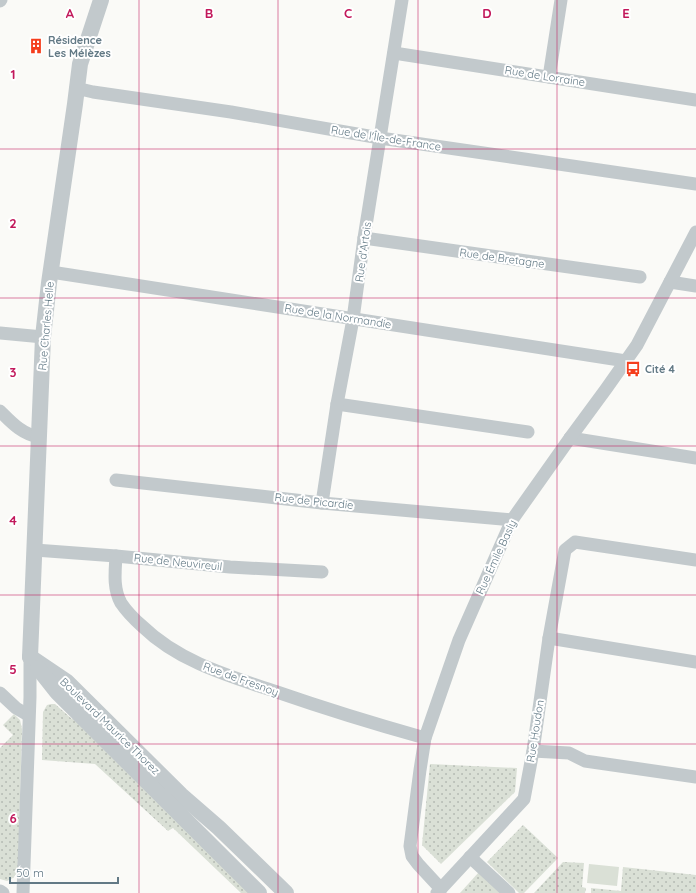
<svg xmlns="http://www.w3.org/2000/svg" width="696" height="893" font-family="Quicksand,sans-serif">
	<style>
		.grass { fill: url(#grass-dots) }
		.pitch { fill: #dae0d6 }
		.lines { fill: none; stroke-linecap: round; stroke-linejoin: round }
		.minor { stroke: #c2c9cc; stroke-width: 13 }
		.tertiary { stroke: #c2c9cc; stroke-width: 16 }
		.grid { fill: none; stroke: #c2185b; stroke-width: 1; stroke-opacity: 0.55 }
		.labels { text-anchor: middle; stroke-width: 4; stroke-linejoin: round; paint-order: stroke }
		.poi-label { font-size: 11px; font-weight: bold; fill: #627985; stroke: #fff; text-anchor: start }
		.street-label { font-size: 11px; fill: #627985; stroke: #fff }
		.grid-label { font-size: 13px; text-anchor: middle; font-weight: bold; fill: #c2185b; stroke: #fff; stroke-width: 4; stroke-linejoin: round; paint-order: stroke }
	</style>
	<defs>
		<pattern id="grass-dots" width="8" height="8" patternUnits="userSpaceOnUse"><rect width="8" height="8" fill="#dae0d6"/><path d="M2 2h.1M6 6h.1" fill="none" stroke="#b4bab3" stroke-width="1.8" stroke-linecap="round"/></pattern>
	</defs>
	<rect width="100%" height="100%" fill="#fafaf7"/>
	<g class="grass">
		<polygon points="51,704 55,704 72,719 74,717 250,893 241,893 173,828 168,831 95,764 42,760 43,712 47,705"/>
		<polygon points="14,714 20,720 22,729 18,872 13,878 7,881 0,879 0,748 13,735 3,725"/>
		<polygon points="430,764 517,768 515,792 441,864 422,845"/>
		<polygon points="523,825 558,858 524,893 519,893 487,862"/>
		<polygon points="563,862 584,863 582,887 586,888 585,893 534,893"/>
		<polygon points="623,867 696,875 696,893 591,893 591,888 621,891"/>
		<polygon points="479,872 501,893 460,893"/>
	</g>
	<polygon class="pitch" points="589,864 619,867 617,886 587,883"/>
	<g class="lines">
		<g class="minor">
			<polyline points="0,1 1,0"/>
			<polyline points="394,53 696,100"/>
			<polyline points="549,77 561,0"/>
			<polyline points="76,88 93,92 231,112 380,138 696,184"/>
			<polyline points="364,238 640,277"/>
			<polyline points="51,272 626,361"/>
			<polyline points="670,282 696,286"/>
			<polyline points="0,333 43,337"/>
			<polyline points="337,404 528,432"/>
			<path d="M0 411C12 423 22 434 39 437"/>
			<polyline points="570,438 696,458"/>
			<polyline points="116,480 322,503 512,520"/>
			<polyline points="322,503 337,404 353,319 364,238 402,0"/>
			<polyline points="35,550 116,556 230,567 322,572"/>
			<path d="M116 556C115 572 113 589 121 603 127 612 134 619 142 626 179 662 229 676 277 692 326 709 375 724 425 738"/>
			<polyline points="549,638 696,662"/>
			<polyline points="0,693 16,708 28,715"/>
			<polyline points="533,751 569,753 585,761 696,777"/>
			<polyline points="470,857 509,893"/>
			<polyline points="441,889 418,864 412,856 410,846 420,770 425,738 459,640 512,520 570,438 606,389 637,345 696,232"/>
			<polyline points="0,891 3,893"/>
			<polyline points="23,893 30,697 30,657"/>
			<polyline points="437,893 524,799 533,751 549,638 565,550 575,542 696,560"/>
		</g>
		<g class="tertiary">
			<polyline points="30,657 43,337 49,283 75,104 80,64 101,0"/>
			<polyline points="30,657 67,682 181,795 219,828 286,893"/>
			<polyline points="38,668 57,692 259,893"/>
		</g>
	</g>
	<path class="grid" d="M139 0V893M278 0V893M418 0V893M557 0V893M0 149H696M0 298H696M0 446H696M0 595H696M0 744H696"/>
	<defs>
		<symbol id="building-bare" viewBox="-9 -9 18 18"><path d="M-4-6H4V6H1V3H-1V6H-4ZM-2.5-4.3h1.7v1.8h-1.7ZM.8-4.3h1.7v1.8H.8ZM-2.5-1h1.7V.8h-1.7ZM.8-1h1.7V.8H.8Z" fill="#f53d1c" stroke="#fff" stroke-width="2.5" paint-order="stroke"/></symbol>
		<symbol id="bus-bare" viewBox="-9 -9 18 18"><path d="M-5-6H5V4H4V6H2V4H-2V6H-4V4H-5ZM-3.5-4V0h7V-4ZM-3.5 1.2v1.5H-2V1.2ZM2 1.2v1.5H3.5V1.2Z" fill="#f53d1c" stroke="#fff" stroke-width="2.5" paint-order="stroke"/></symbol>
	</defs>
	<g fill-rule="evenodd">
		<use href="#building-bare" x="25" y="35" width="22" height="22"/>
		<use href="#bus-bare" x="622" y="358" width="22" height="22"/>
	</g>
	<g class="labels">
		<g class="poi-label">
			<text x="48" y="44">Résidence<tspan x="48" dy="13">Les Mélèzes</tspan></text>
			<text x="645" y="373">Cité 4</text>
		</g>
		<g class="street-label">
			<text transform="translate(545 76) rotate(9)" y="4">Rue de Lorraine</text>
			<text transform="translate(386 138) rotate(9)" y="4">Rue de l'Île-de-France</text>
			<text transform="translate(363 252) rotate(-82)" y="4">Rue d'Artois</text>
			<text transform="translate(502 258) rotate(8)" y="4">Rue de Bretagne</text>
			<text transform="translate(338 316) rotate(9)" y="4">Rue de la Normandie</text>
			<text transform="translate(46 326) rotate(-85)" y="4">Rue Charles Helle</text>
			<text transform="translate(314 501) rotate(6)" y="4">Rue de Picardie</text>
			<text transform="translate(496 557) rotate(-65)" y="4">Rue Émile Basly</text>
			<text transform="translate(178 562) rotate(6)" y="4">Rue de Neuvireuil</text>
			<text transform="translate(241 679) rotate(20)" y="4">Rue de Fresnoy</text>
			<text transform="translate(110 726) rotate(44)" y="4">Boulevard Maurice Thorez</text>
			<text transform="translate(535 731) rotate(-81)" y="4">Rue Houdon</text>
		</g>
	</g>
	<g class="grid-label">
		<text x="70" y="18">A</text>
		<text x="209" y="18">B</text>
		<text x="348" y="18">C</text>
		<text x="487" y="18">D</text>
		<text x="626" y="18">E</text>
		<text x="13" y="79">1</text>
		<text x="13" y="228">2</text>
		<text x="13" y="377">3</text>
		<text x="13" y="525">4</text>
		<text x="13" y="674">5</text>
		<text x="13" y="823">6</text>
	</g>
	<path d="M10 877v6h108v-6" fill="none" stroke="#627985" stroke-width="2"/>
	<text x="16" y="877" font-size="12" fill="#627985" stroke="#ffffff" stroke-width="3" paint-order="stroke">50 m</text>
</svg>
